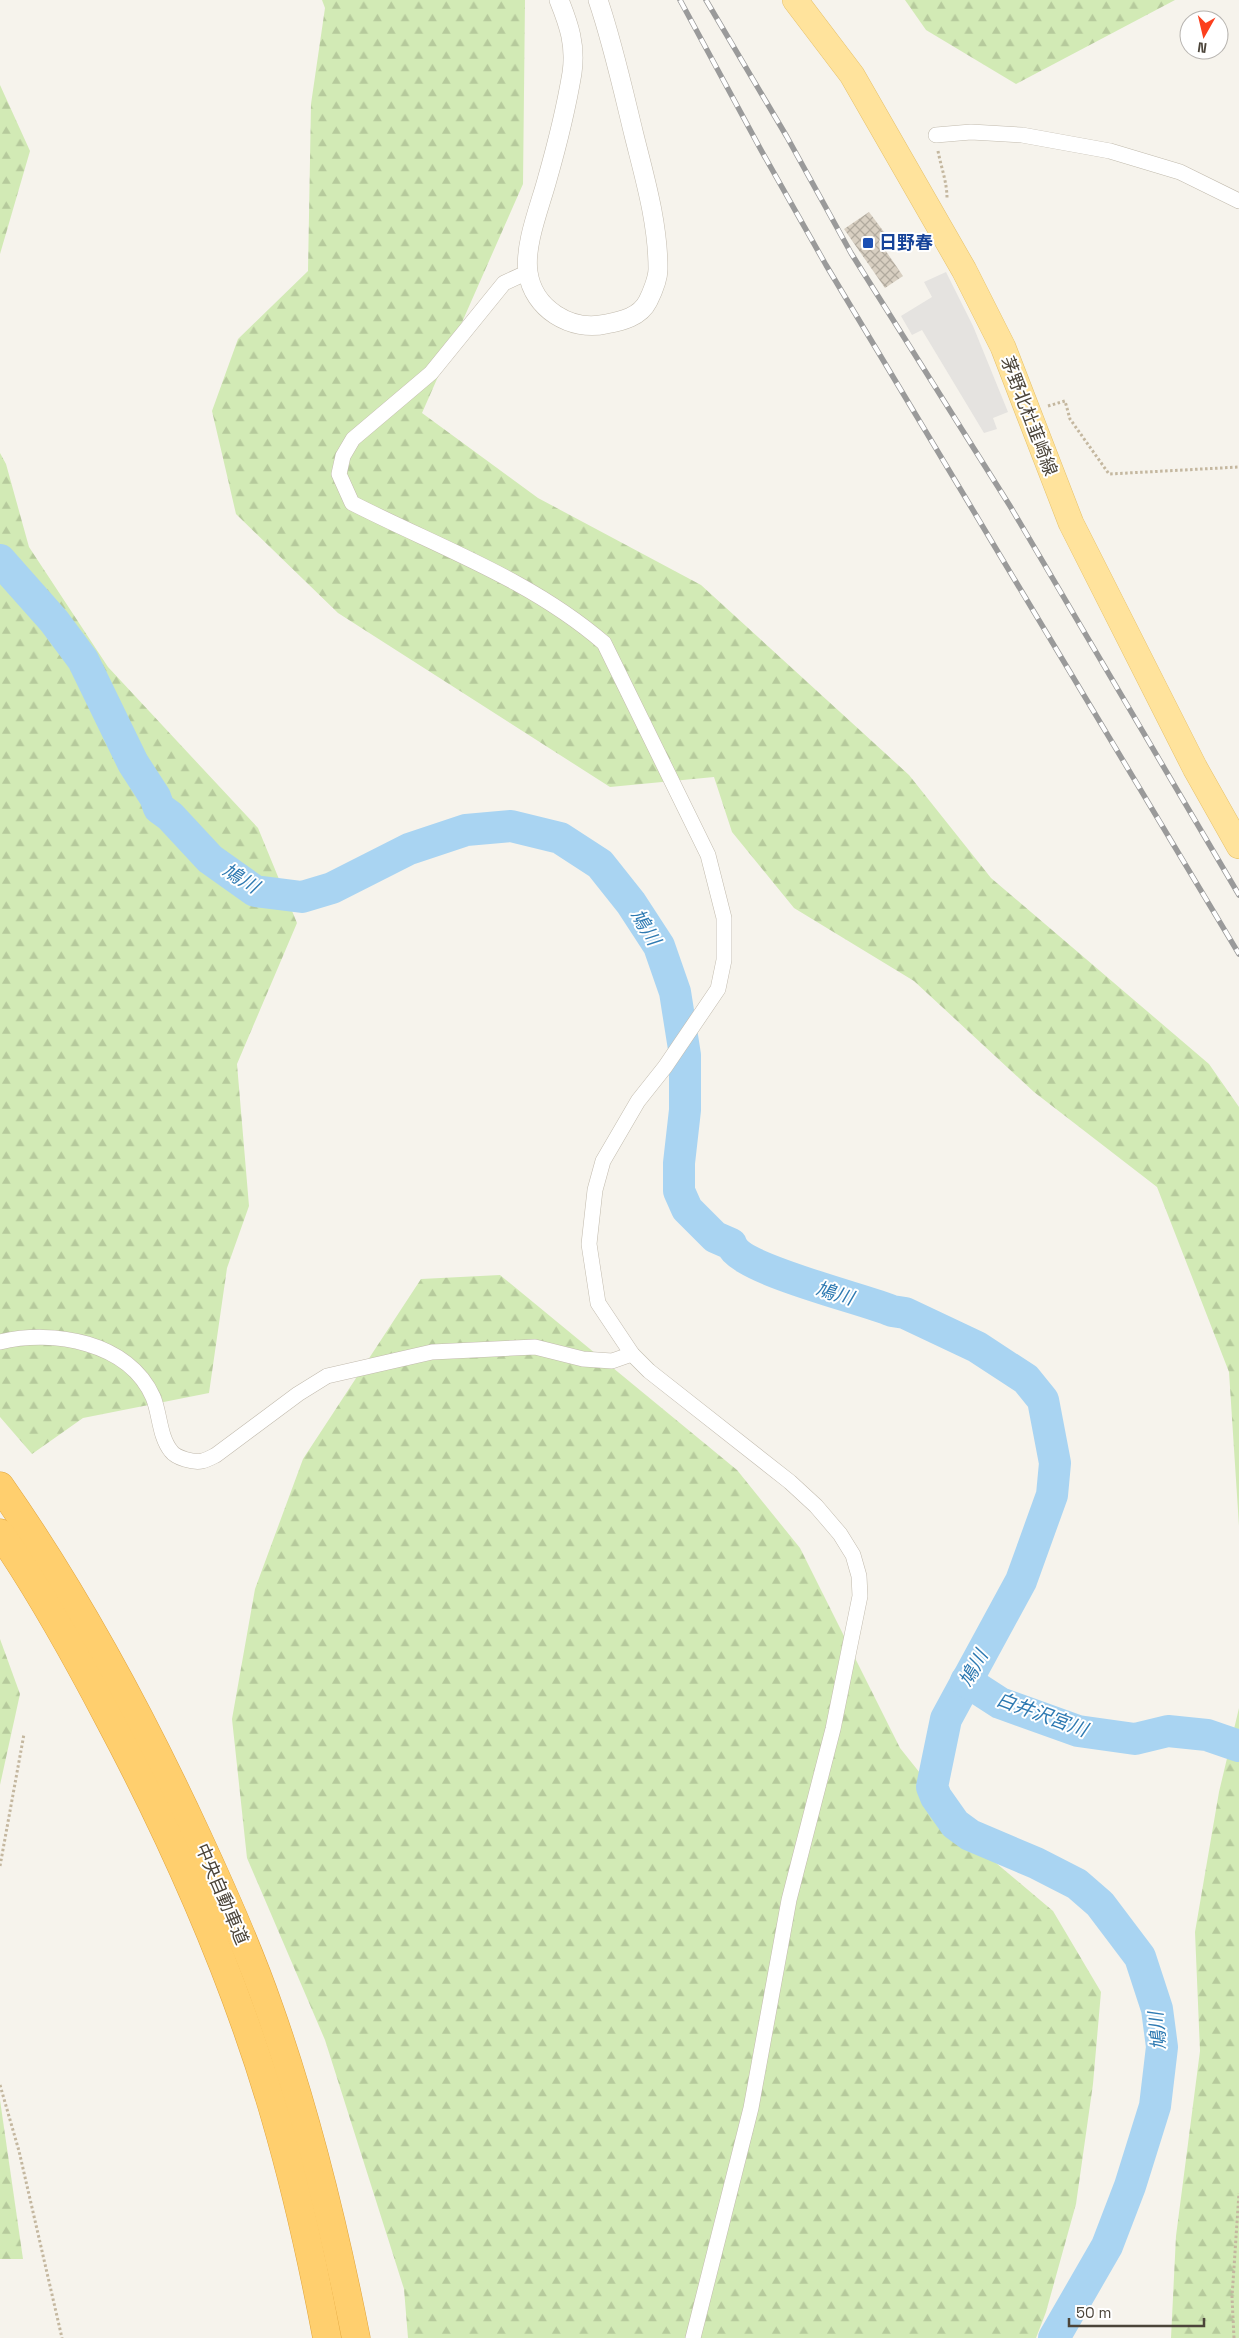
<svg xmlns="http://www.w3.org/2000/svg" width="1239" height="2338" font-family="'Space Grotesk','Noto Sans JP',sans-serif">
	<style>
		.forest { fill: url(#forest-firs) }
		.parking { fill: #e5e3e0 }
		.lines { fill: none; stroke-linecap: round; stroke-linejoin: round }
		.river { stroke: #a9d4f2; stroke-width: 32 }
		.building { fill: url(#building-cross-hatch) }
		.minor-casing { stroke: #c2bbae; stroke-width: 16 }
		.tertiary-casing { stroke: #c2bbae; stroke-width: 20 }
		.primary-casing { stroke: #e6c16a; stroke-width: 26 }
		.motorway-casing { stroke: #e0a43c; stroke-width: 29 }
		.path { stroke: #c4b79f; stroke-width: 3; stroke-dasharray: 2.5 2.5; stroke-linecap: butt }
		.minor { stroke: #fff; stroke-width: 15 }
		.tertiary { stroke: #fff; stroke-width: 19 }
		.primary { stroke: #ffe39c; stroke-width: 25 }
		.motorway { stroke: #ffcf6e; stroke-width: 28 }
		.rail-casing { stroke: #9a9a9a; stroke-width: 5.5 }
		.rail { stroke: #fff; stroke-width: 4; stroke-dasharray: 11; stroke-linecap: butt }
		.transit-dot { fill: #1a4fb4; stroke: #fff; stroke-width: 2 }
		.labels { text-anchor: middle; stroke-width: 4; stroke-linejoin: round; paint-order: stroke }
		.transit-label { font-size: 18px; font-weight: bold; fill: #164399; stroke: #fff; text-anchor: start }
		.street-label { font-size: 18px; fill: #4b4439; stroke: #fff }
		.water-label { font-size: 19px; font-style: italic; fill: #2e7ab2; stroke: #fff }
	</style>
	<defs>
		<pattern id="forest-firs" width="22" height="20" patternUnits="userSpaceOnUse" patternTransform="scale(1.25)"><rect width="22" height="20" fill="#d2eab5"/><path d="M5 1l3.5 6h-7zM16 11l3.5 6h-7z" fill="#b6ca9c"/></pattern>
		<pattern id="building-cross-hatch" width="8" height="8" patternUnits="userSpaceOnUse" patternTransform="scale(1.25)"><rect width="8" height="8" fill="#d8cfc1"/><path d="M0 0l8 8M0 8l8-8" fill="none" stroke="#b1aa9e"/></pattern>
	</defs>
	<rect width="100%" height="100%" fill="#f6f3ec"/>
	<g class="forest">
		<polygon points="322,0 525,0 523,184 422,413 538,498 701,585 909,775 991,878 1209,1064 1239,1107 1239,1526 1229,1372 1157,1187 1034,1092 914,981 794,908 732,832 714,777 610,787 338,613 236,514 212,411 238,339 308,271 311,104 325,8"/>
		<polygon points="905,0 1175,0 1016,84 926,30"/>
		<polygon points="0,85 30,151 0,254"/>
		<polygon points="0,453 6,464 29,547 108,667 258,828 297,923 237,1064 249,1206 227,1268 209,1393 83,1418 32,1454 0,1417"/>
		<polygon points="500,1275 737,1470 800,1548 900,1748 983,1852 1053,1911 1101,1992 1093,2084 1076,2204 1046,2312 1036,2338 408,2338 404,2289 325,2040 247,1858 232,1719 255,1589 303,1459 421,1279"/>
		<polygon points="0,1639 20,1694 0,1785"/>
		<polygon points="1239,1708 1239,2338 1171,2338 1176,2236 1200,2051 1195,1932 1219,1792"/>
		<polygon points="0,2100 23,2259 0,2259"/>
	</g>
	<polygon class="parking" points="946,272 973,326 1008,412 993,418 997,429 984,433 922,330 912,335 901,316 932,297 924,282"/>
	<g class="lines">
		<g class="river">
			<path d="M0 560 54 621 83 660 133 763 155 797 159 808 170 816 210 859 255 891 302 897 332 888 409 849 466 830 511 826 560 838 600 864 631 903 659 946 675 992 685 1055V1110L679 1163V1191L687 1209 715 1237 731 1244C740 1270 865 1299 892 1311L905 1313 977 1347 1026 1379 1043 1400 1055 1463 1052 1495 1021 1581 946 1719 932 1787 936 1797 955 1824 970 1835 1036 1863 1077 1884 1100 1904 1140 1957 1157 2009 1162 2047 1155 2106 1130 2186 1107 2246 1054 2338"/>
			<polyline points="966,1681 1000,1703 1078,1731 1135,1739 1168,1731 1207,1735 1239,1746"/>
		</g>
	</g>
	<polygon class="building" points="869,212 887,236 879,241 903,276 885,288 844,229"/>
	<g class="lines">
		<defs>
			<g id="minor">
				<polyline points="936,135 971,132 1022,135 1110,151 1180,172 1239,201"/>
				<path d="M528 272 504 283 431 373 353 439 343 456 339 474 352 503C438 547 530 579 604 643L708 855 724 918V960L718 989 665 1067 638 1101 603 1161 595 1190 589 1244 598 1303 632 1354 649 1371 790 1482 816 1506 840 1534 853 1555 859 1576 860 1596 833 1729 789 1900 751 2108 693 2338"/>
				<path d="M0 1342C53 1329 129 1342 153 1397 160 1413 159 1436 171 1451 176 1458 194 1463 202 1461 207 1460 212 1457 216 1455L298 1394 327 1376 432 1352 535 1347 583 1359 612 1361 632 1354"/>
			</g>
			<path id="tertiary" d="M559 0C569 25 576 45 572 73 566 109 557 145 547 180 540 206 524 245 528 272 533 309 571 332 606 324 622 321 640 317 648 301 652 293 658 278 658 269 658 223 645 179 634 135 623 90 613 44 598 0"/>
			<polyline id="primary" points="795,0 852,75 964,270 1003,347 1071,523 1195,768 1239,846"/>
			<g id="motorway">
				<path d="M0 1486C77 1596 141 1715 197 1836 223 1892 249 1950 269 2008 307 2115 334 2227 356 2338"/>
				<path d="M0 1533C41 1592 76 1656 109 1719 176 1845 235 1978 275 2116 296 2188 313 2264 327 2338"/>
			</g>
		</defs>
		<use href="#minor" class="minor-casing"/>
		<use href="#tertiary" class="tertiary-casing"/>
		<use href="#primary" class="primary-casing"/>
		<use href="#motorway" class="motorway-casing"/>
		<g class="path">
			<path d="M938 151C941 167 947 182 947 198"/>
			<polyline points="1048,406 1065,401 1070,419 1109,474 1239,467"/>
			<polyline points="0,1866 24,1734"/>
			<polyline points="0,2085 19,2151 62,2338"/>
			<polyline points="1234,2338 1232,2297 1239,2193"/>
		</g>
		<use href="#minor" class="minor"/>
		<use href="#tertiary" class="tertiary"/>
		<use href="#primary" class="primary"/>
		<use href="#motorway" class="motorway"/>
		<defs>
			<g id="rail">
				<polyline points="680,0 761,150 826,265 1239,954"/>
				<polyline points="706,0 787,137 851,253 1010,506 1239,895"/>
			</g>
		</defs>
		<use href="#rail" class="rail-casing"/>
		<use href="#rail" class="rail"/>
	</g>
	<rect class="transit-dot" x="862" y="237" width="12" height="12" rx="2.5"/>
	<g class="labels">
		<g class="transit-label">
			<text x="879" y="249">日野春</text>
		</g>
		<g class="street-label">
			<text transform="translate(1029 416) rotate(69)" y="6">茅野北杜韮崎線</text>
			<text transform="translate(222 1894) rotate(67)" y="6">中央自動車道</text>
		</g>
		<g class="water-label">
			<text transform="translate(241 878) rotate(31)" y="7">鳩川</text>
			<text transform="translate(646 927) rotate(58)" y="7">鳩川</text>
			<text transform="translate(835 1293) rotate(16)" y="7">鳩川</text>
			<text transform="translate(973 1668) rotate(-61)" y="7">鳩川</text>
			<text transform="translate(1042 1714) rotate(20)" y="7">白井沢宮川</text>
			<text transform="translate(1157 2031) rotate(-96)" y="7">鳩川</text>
		</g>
	</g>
	<g transform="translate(1204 35) rotate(188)"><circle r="24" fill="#ffffff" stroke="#b7b4b0"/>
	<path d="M0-4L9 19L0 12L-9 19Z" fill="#fc3f1d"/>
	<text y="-8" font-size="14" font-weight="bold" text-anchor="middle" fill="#4b4439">N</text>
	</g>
	<path d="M1069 2318v8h135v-8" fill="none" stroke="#4b4439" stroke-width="2.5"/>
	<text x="1076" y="2318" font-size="15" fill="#4b4439" stroke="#ffffff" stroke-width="4" paint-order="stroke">50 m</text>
</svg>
